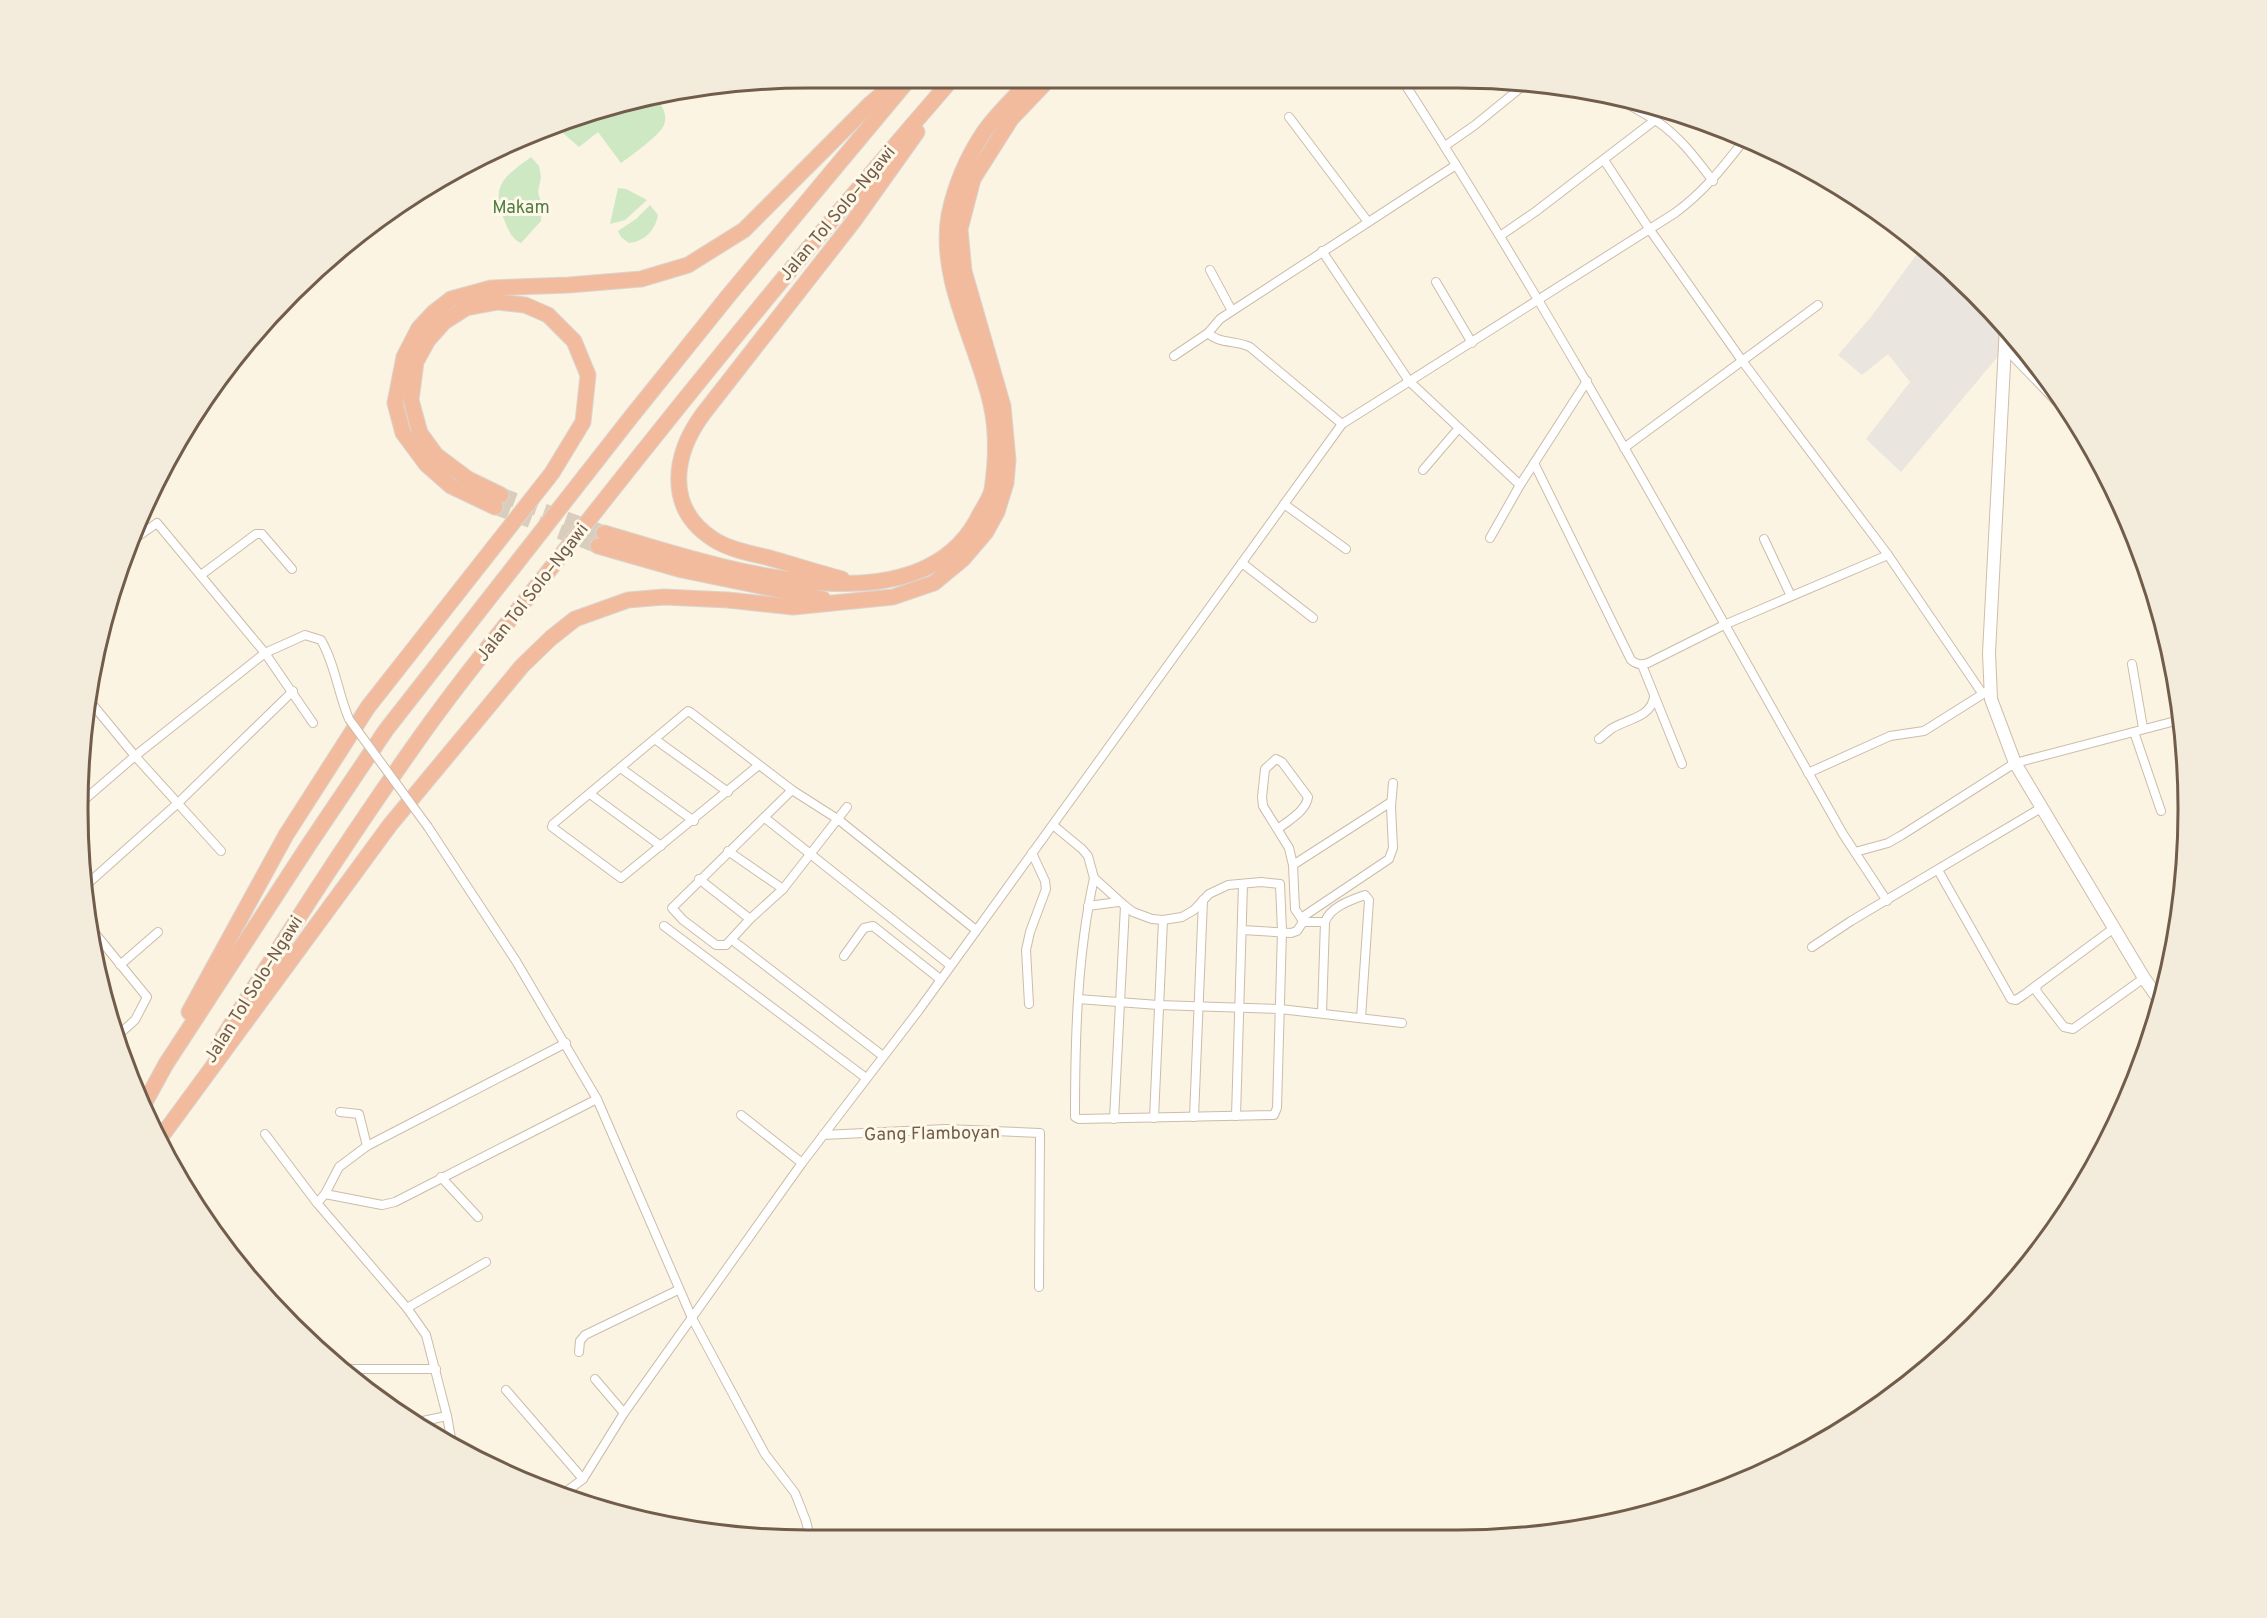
<svg xmlns="http://www.w3.org/2000/svg" width="2267" height="1618" font-family="Overpass,sans-serif">
	<style>
		.industrial { fill: #eae5de }
		.green { fill: #cee8c3 }
		.lines { fill: none; stroke-linecap: round; stroke-linejoin: round }
		.highway-tunnel { stroke: #d9cebd; stroke-width: 15; stroke-dasharray: 15 8; stroke-linecap: butt }
		.street-casing { stroke: #ccbcaa; stroke-width: 10 }
		.secondary-casing { stroke: #cfbda8; stroke-width: 14 }
		.highway-casing { stroke: #dad5d0; stroke-width: 17 }
		.street { stroke: #fff; stroke-width: 8 }
		.secondary { stroke: #fff; stroke-width: 12 }
		.highway { stroke: #f3bb9d; stroke-width: 15 }
		.street-bridge-casing { stroke: #ccbcaa; stroke-width: 10; stroke-linecap: butt }
		.street-bridge { stroke: #fff; stroke-width: 8 }
		.labels { text-anchor: middle; stroke-width: 6; stroke-linejoin: round; paint-order: stroke }
		.park-label { font-size: 18px; fill: #527d46; stroke: #fef8e9 }
		.street-label { font-size: 18px; fill: #725c4a; stroke: #fef8e9 }
		.rim { fill: none; stroke: #725c4a; stroke-width: 3 }
	</style>
	<rect width="100%" height="100%" fill="#fbf4e3"/>
	<polygon class="industrial" points="1922,247 2006,326 2005,348 1901,472 1866,439 1910,382 1888,354 1862,375 1838,355 1871,317"/>
	<g class="green">
		<path d="M657 98C662 106 668 115 664 125 660 135 631 156 621 163L598 132 579 147 563 133 584 119 619 103Z"/>
		<path d="M531 157 539 166 541 177 538 192 542 206 541 221 521 243C512 239 509 231 505 222 490 185 503 178 531 157Z"/>
		<polygon points="618,188 626,189 647,200 625,220 610,224"/>
		<path d="M650 205 658 215C655 231 645 241 629 243L621 237 618 231 636 219Z"/>
	</g>
	<g class="lines">
		<g class="highway-tunnel">
			<polyline points="501,495 604,533"/>
			<polyline points="495,507 598,546"/>
		</g>
		<defs>
			<g id="street">
				<path d="M1401 78C1559 323 1699 580 1843 834L1887 901"/>
				<path d="M1618 97C1630 107 1645 113 1658 122 1681 138 1696 159 1713 181"/>
				<polyline points="1289,117 1368,222"/>
				<polyline points="1445,146 1475,125 1524,85"/>
				<polyline points="1604,160 1650,230 1743,362 1888,555 1982,693"/>
				<polyline points="1500,236 1535,212 1655,120"/>
				<polyline points="1322,251 1409,381 1520,485 1587,381"/>
				<polyline points="1210,270 1232,311"/>
				<polyline points="1436,282 1472,343"/>
				<path d="M1208 333C1219 344 1236 340 1250 347L1342 424"/>
				<polyline points="2005,348 2056,401"/>
				<polyline points="2011,354 2020,344"/>
				<polyline points="1174,356 1208,333 1220,319 1232,311 1456,165"/>
				<polyline points="1624,448 1818,305"/>
				<path d="M1534 463 1631 660C1637 665 1641 665 1648 663L1724 625 1888 555"/>
				<polyline points="1423,470 1458,429"/>
				<polyline points="1284,504 1346,549"/>
				<polyline points="1490,538 1520,485"/>
				<polyline points="1764,539 1791,596"/>
				<path d="M130 542 157 523 265 653 305 635 321 640C335 664 338 693 349 719"/>
				<polyline points="1242,563 1313,618"/>
				<polyline points="201,575 256,534 262,534 292,569"/>
				<polyline points="2132,664 2143,728"/>
				<polyline points="1642,665 1682,764"/>
				<polyline points="88,699 135,756 221,851"/>
				<polyline points="2134,732 2161,811"/>
				<path d="M1599 739C1603 736 1607 732 1611 729 1626 719 1651 718 1654 697"/>
				<polyline points="656,740 728,792"/>
				<polyline points="759,765 621,878 552,827 553,824 688,711 690,712 792,790 839,820 976,930"/>
				<polyline points="622,769 694,821"/>
				<polyline points="1808,773 1890,736 1924,731 1986,692"/>
				<polyline points="792,790 672,908 683,920 716,945 726,945 750,919 783,889 847,807"/>
				<polyline points="590,794 661,846"/>
				<polyline points="84,800 135,756 265,653 313,723"/>
				<polyline points="765,818 950,965"/>
				<path d="M1053 825 1082 849 1088 856 1094 878 1125 906 1133 912 1152 919 1163 920 1182 917 1194 910 1209 894 1228 885 1261 882 1280 884 1282 931 1277 1108 1274 1115 1079 1119 1075 1117C1075 1038 1077 956 1094 878"/>
				<polyline points="428,827 516,961 597,1099 692,1318 765,1454 795,1493 806,1521 810,1538"/>
				<path d="M1278 829C1289 820 1306 811 1308 797L1282 762 1276 759 1265 769 1262 797 1263 806 1289 848 1293 865"/>
				<polyline points="728,851 783,889"/>
				<polyline points="1855,852 1888,843 1902,835 2015,763 2183,719"/>
				<polyline points="1938,870 2011,999 2016,1000 2025,994 2114,928"/>
				<polyline points="699,879 750,919"/>
				<polyline points="84,887 178,803 293,691"/>
				<polyline points="1088,906 1118,902"/>
				<polyline points="1301,918 1389,859 1393,848 1391,807 1393,783"/>
				<polyline points="1303,921 1295,909 1293,865 1391,802"/>
				<polyline points="1303,922 1325,922 1322,1013"/>
				<path d="M1325 922C1330 907 1351 900 1365 895L1369 900 1361 1018"/>
				<polyline points="89,926 147,997 135,1020 117,1036"/>
				<polyline points="664,926 866,1078"/>
				<polyline points="1242,930 1291,933 1297,931 1303,922"/>
				<polyline points="736,943 883,1056"/>
				<polyline points="1812,947 1851,921 2041,808"/>
				<polyline points="844,956 864,928 873,926 940,979"/>
				<polyline points="120,965 158,932"/>
				<polyline points="2036,986 2037,992 2064,1027 2073,1029 2144,978"/>
				<polyline points="1078,999 1158,1005 1280,1009 1402,1023"/>
				<polyline points="1029,1004 1026,950 1030,932 1046,889 1045,881 1032,853"/>
				<polyline points="340,1112 359,1114 367,1146"/>
				<polyline points="741,1115 802,1163"/>
				<polyline points="1236,1116 1243,884"/>
				<polyline points="1194,1117 1203,900"/>
				<polyline points="1154,1118 1163,920"/>
				<polyline points="1114,1119 1125,906"/>
				<polyline points="265,1134 317,1203 407,1308 426,1335 447,1416 452,1444"/>
				<polyline points="823,1135 946,1129 1040,1133 1039,1287"/>
				<polyline points="441,1177 478,1217"/>
				<polyline points="325,1194 382,1205 395,1202 597,1099"/>
				<polyline points="317,1203 325,1194 339,1167 367,1146 566,1043"/>
				<polyline points="407,1308 486,1262"/>
				<polyline points="579,1352 580,1341 585,1335 678,1290"/>
				<polyline points="343,1369 436,1369"/>
				<polyline points="595,1379 624,1413"/>
				<polyline points="506,1390 583,1479"/>
				<polyline points="418,1422 447,1416"/>
				<path d="M563 1494 583 1479 624 1413 802 1163 919 1010 1342 424 1675 213C1706 190 1722 168 1746 138"/>
			</g>
			<polyline id="secondary" points="2006,326 1989,653 1991,699 2015,763 2144,978 2162,1004"/>
			<g id="highway">
				<polyline points="495,507 451,486 426,464 403,433 395,403 404,357 419,328 433,313 451,299 491,288 569,285 641,279 688,265 744,230 870,104 901,78"/>
				<path d="M604 533C704 562 920 640 980 514 984 507 990 498 992 490 996 463 997 430 991 404 977 342 938 280 949 215 955 186 968 156 984 132 998 112 1017 95 1033 78"/>
				<polyline points="598,546 682,570 823,599"/>
				<path d="M842 579C816 572 791 564 766 557 749 553 728 549 713 539 665 508 673 455 703 414L853 222 917 132"/>
				<polyline points="189,1012 286,835 368,707 552,473 583,422 588,375 574,341 548,315 525,305 498,302 466,308 444,322 428,340 416,362 411,400 420,433 436,455 468,479 501,495"/>
				<path d="M219 1044C280 945 342 848 409 753 460 679 518 611 573 540 696 383 822 229 953 78"/>
				<polyline points="143,1106 166,1064 308,846 386,730 631,417 729,295 910,78"/>
				<polyline points="164,1133 390,825 522,666 551,638 575,619 628,600 664,597 728,600 793,607 893,597 934,583 963,559 986,532 997,512 1006,483 1008,460 1003,406 964,271 960,229 973,179 1011,119 1050,78"/>
			</g>
		</defs>
		<use href="#street" class="street-casing"/>
		<use href="#secondary" class="secondary-casing"/>
		<use href="#highway" class="highway-casing"/>
		<use href="#street" class="street"/>
		<use href="#secondary" class="secondary"/>
		<use href="#highway" class="highway"/>
		<defs>
			<polyline id="street-bridge" points="349,719 428,827"/>
		</defs>
		<use href="#street-bridge" class="street-bridge-casing"/>
		<use href="#street-bridge" class="street-bridge"/>
	</g>
	<g class="labels">
		<g class="park-label">
			<text x="521" y="213">Makam</text>
		</g>
		<g class="street-label">
			<text transform="translate(837 213) rotate(-50)" y="6">Jalan Tol Solo–Ngawi</text>
			<text transform="translate(532 592) rotate(-52)" y="6">Jalan Tol Solo–Ngawi</text>
			<text transform="translate(253 989) rotate(-58)" y="6">Jalan Tol Solo–Ngawi</text>
			<text transform="translate(932 1133) rotate(-1)" y="6">Gang Flamboyan</text>
		</g>
	</g>
	<path d="M0 0H2267V1618H0ZM808 88H1458A720 720 0 0 1 2178 808V810A720 720 0 0 1 1458 1530H808A720 720 0 0 1 88 810V808A720 720 0 0 1 808 88Z" fill="#f3ecdc" fill-rule="evenodd"/>
	<path class="rim" d="M808 88H1458A720 720 0 0 1 2178 808V810A720 720 0 0 1 1458 1530H808A720 720 0 0 1 88 810V808A720 720 0 0 1 808 88Z"/>
</svg>
